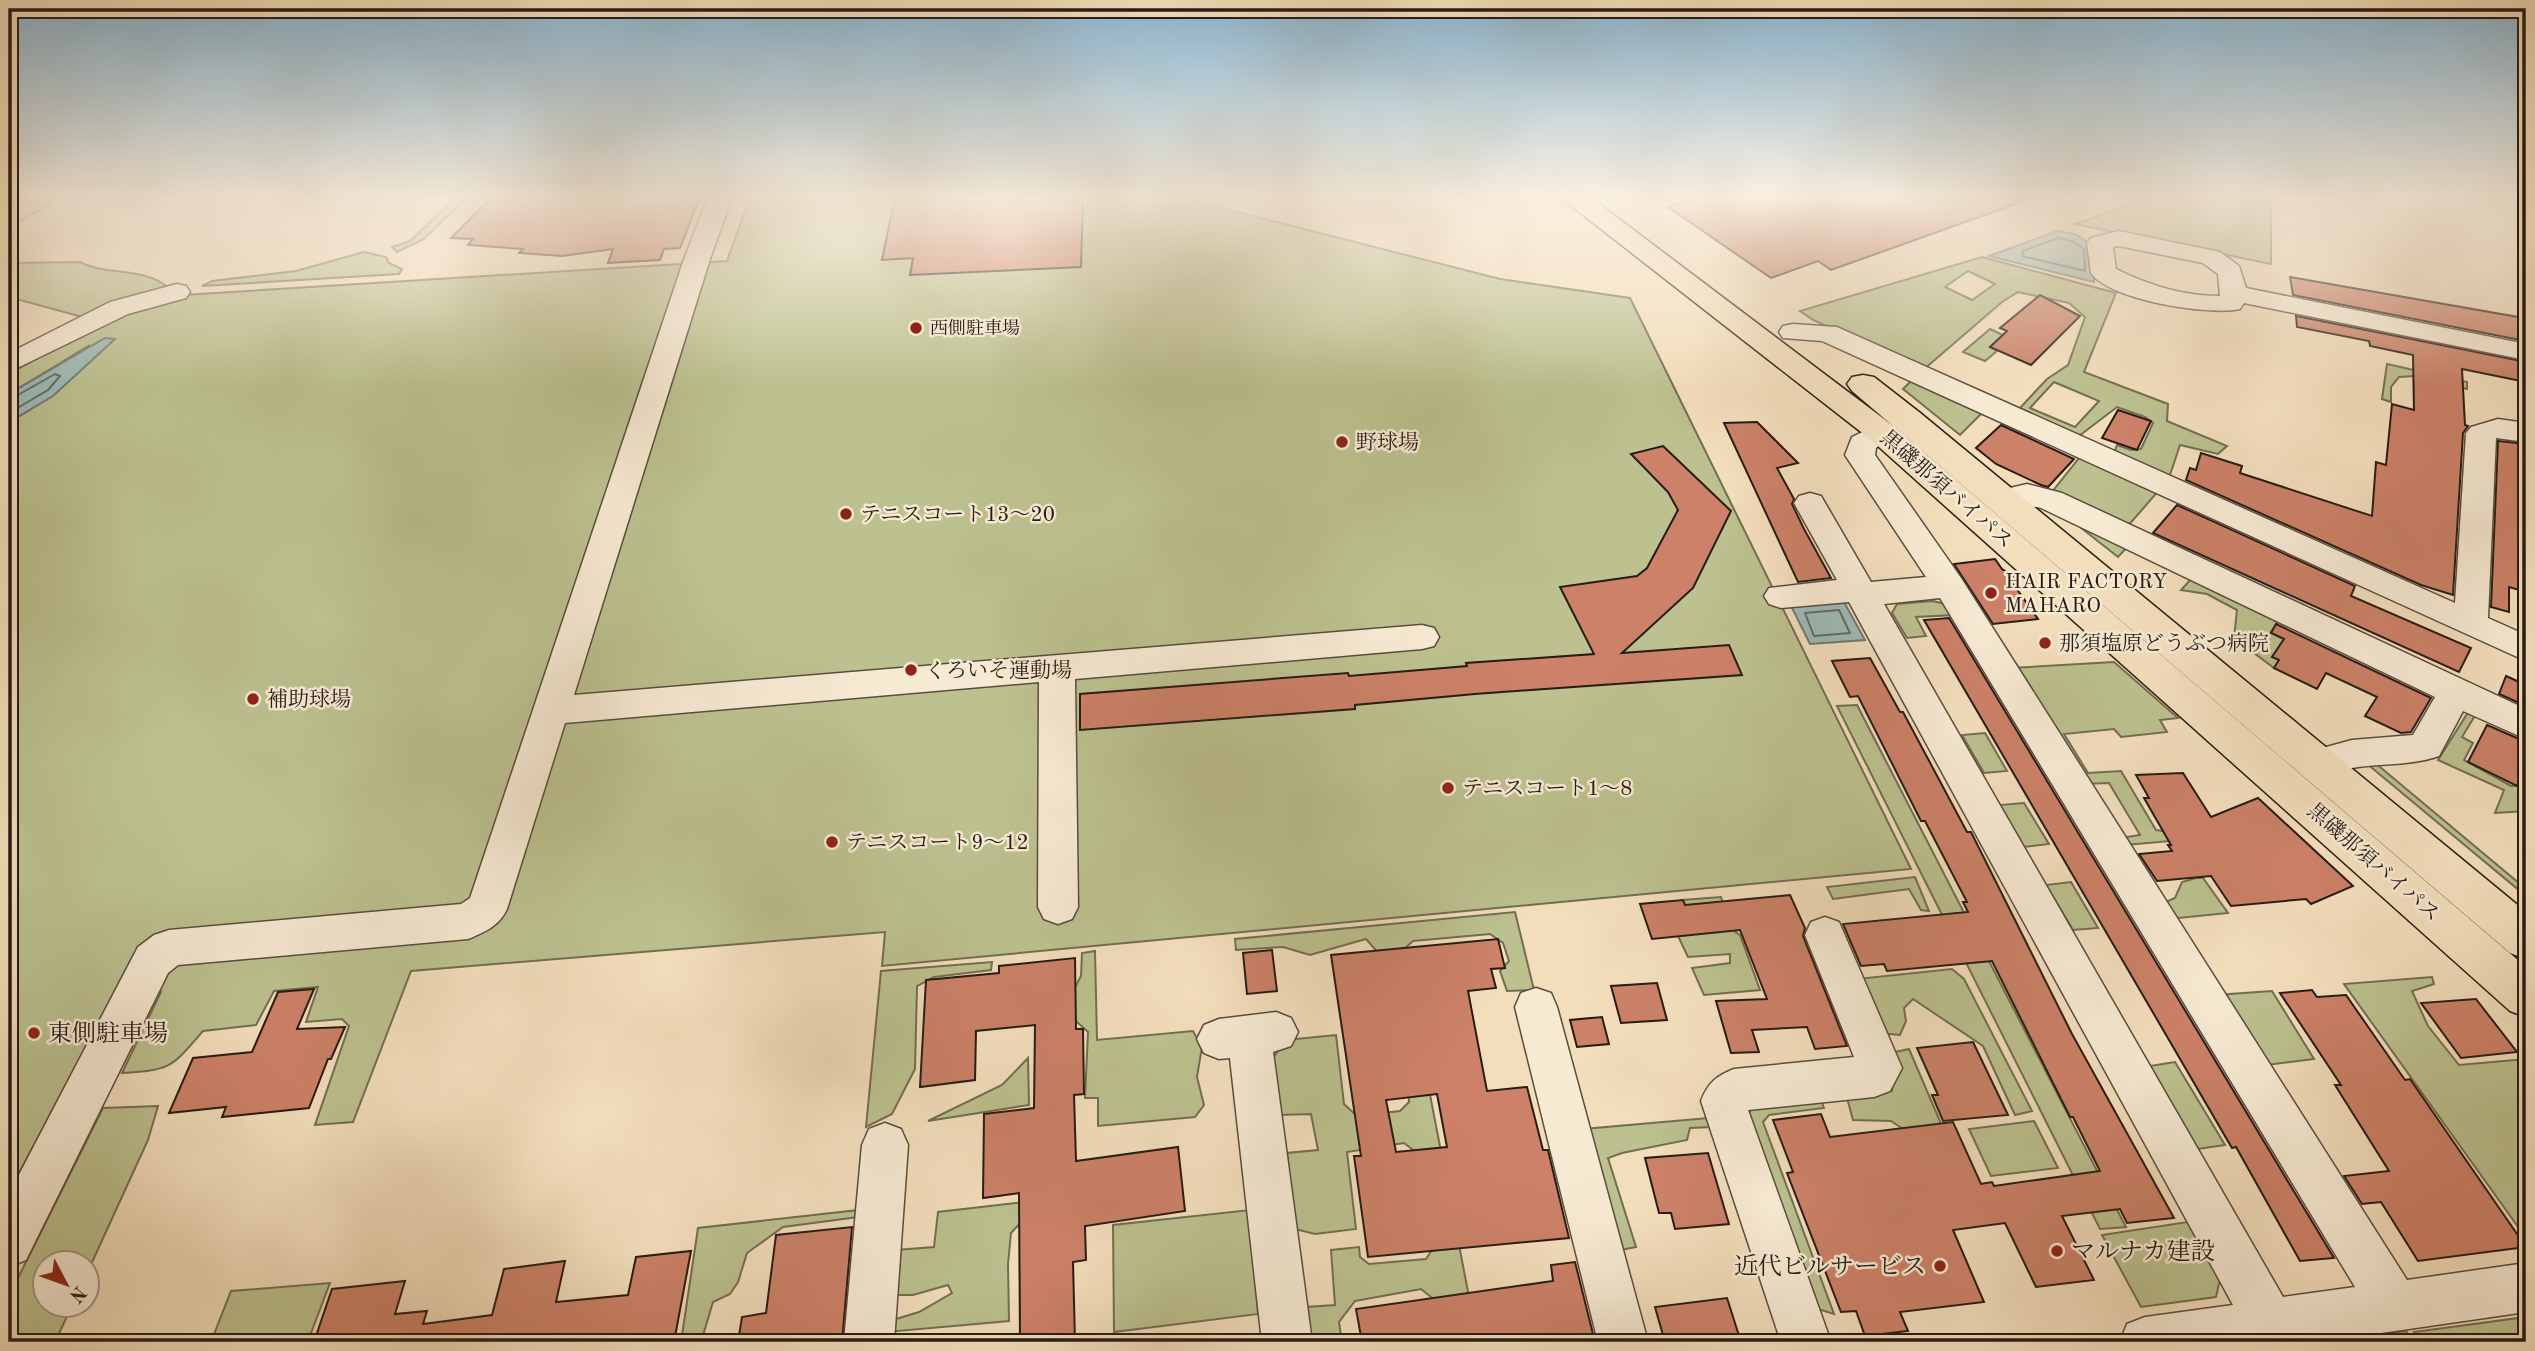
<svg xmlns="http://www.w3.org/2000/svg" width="2535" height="1351" font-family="'Old Standard TT','Noto Serif JP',serif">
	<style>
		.green { fill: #bcc18f; stroke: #726e52; stroke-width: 2; fill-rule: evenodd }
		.water { fill: #9dbbb7; stroke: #6e7b76; stroke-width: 2 }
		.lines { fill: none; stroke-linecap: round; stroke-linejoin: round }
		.shore { stroke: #626b66; stroke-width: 2 }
		.building { fill: #cc8168; stroke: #271b15; stroke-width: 2; fill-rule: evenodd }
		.minor-casing { stroke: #5a4c3f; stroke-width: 3 }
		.major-casing { stroke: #271b15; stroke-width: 3 }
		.minor { fill: #f7ead3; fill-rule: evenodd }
		.major { fill: #f3debc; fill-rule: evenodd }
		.poi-dot { fill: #8f2418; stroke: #f7ead3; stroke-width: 2.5 }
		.labels { text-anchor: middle; stroke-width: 5; stroke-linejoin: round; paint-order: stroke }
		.far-poi-label { font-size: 18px; fill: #271b15; stroke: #f7ead3; text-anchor: start }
		.poi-label { font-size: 21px; fill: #271b15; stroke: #f7ead3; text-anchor: start }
		.street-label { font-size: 21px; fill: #271b15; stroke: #f7ead3 }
		.near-poi-label { font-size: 24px; fill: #271b15; stroke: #f7ead3; text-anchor: start }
	</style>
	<rect width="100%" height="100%" fill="#f3debc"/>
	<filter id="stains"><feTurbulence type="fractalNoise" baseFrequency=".00286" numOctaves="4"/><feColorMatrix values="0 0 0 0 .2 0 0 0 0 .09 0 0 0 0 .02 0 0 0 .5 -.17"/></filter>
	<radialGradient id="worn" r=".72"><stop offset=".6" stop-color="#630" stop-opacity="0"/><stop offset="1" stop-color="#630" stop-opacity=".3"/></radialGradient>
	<g class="green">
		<polygon points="9,197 50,204 11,226"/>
		<polygon points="456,197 467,197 424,239 397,252 392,247 410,241"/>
		<path d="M750 197H1197L1194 201 1500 279 1630 298 1911 869 882 966 885 932 411 971 353 1122 315 1125 349 1026 342 1019 306 1022 318 987 274 991 256 1025 203 1031C171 1068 171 1070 122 1073L161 992 113 996 9 1192V422L30 410 90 345 9 394V374L124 309 183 295 727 261Z"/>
		<polygon points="2153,197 2271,197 2271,264 2075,224"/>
		<polygon points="364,252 386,257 389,263 402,269 399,274 202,286 212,281 296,271"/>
		<path d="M1982 257 2116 293 2084 372 2168 404 2167 421 2227 446 2218 454 2180 445 2169 478 2113 456 2117 445 2131 450 2141 449 2153 423 2145 417 2117 407 2075 439 2019 409 2047 379 2068 365 2085 317 2069 303 2018 292 2002 302 1923 370 1813 320 1800 311ZM1968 271 1995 284 1972 300 1945 287ZM2054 382 2099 401 2075 427 2030 408Z"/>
		<path d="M80 262C107 276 145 267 167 287L86 318 9 297V263Z"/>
		<polygon points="1990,329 2003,335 1990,347 1997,351 1985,361 1963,352"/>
		<polygon points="2387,364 2467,382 2467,389 2415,376 2399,377 2391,387 2391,402 2382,399"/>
		<polygon points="1915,377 1986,409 1960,435 1903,389"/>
		<polygon points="2077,453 2161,488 2127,527 2052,492 2079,458"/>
		<polygon points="2061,512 2282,615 2271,632 2284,639 2273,656 2279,660 2274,668 2234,638 2237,610 2207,594 2181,590 2193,577 2129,545 2118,557"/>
		<polygon points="1933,601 1949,605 1956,615 1916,617 1926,636 1907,638 1892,613 1897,604"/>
		<polygon points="2114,662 2178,718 2160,720 2167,732 2121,737 2114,729 2064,734 2088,773 2121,771 2156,830 2216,837 2125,845 2121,838 2140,835 2109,783 2085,784 2012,668"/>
		<polygon points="1857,705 2126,1227 2100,1229 1837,706"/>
		<polygon points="2467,714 2476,714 2462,737 2473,743 2464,760 2511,786 2523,786 2526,778 2526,811 2495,813 2504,790 2438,760"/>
		<polygon points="1985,733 2007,771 1984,773 1962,735"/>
		<polygon points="2374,762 2526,889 2526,896 2366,763"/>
		<polygon points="2024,803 2049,844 2024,847 2000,805"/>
		<polygon points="1915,877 1929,911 1921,910 1909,889 1833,899 1827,887"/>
		<polygon points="2196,878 2203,878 2228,913 2169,919 2161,904 2175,898 2182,882"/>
		<polygon points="2071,882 2098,928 2073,930 2046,885"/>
		<polygon points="1721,897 1731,929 1740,935 1760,990 1704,995 1692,968 1730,963 1730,954 1688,957 1678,936 1695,934 1683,900"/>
		<polygon points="1515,912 1534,990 1507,991 1500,971 1509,961 1503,943 1490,934 1413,941 1404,949 1380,955 1366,939 1310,955 1283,947 1236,950 1235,939"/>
		<polygon points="1095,951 1097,1040 1193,1031 1202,1047 1197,1077 1204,1105 1195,1117 1098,1126 1098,1098 1085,1098 1088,1032 1077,1022 1055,1025 1081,976 1082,953"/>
		<polygon points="992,962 991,970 934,977 917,986 915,1069 892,1114 866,1127 881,971"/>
		<polygon points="1952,969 1964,979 2032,1111 2015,1115 1983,1046 1913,999 1904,1008 1906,1021 1900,1035 1879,1033 1857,979"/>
		<polygon points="2432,977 2434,984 2412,991 2428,1026 2459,1065 2526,1059 2526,1238 2344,984"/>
		<polygon points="2272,991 2314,1059 2259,1066 2216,995"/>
		<polygon points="1336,1035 1344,1104 1357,1116 1400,1111 1409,1102 1408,1081 1427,1079 1476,1333 1421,1289 1355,1301 1339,1322 1342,1342 1309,1342 1306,1307 1335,1305 1331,1250 1359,1247 1360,1257 1369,1264 1426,1259 1437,1242 1421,1156 1404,1143 1347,1152 1356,1229 1315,1234 1295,1229 1287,1153 1318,1150 1311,1114 1279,1115 1273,1058 1286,1040"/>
		<polygon points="1909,1049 1945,1133 1915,1137 1891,1121 1853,1120 1847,1098 1892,1091 1892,1071 1886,1054"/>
		<polygon points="1028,1058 1029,1105 928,1121 1002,1085"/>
		<polygon points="2175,1062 2225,1145 2198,1149 2150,1066"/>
		<polygon points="1820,1098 1824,1108 1769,1115 1763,1122 1834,1314 1808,1306 1743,1119 1756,1104"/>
		<polygon points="158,1106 148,1140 88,1271 88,1264 46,1264 46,1306 72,1306 55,1342 9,1342 9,1296 103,1108"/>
		<polygon points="1708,1118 1711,1127 1690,1128 1687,1140 1622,1153 1608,1158 1636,1247 1616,1251 1584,1129"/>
		<polygon points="2034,1121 2058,1168 1991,1176 1969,1129"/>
		<polygon points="1077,1196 1027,1216 1011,1233 1008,1264 1009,1321 887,1332 889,1321 919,1312 952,1293 948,1285 913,1295 891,1295 896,1250 934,1247 938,1212"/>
		<polygon points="859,1210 858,1217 783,1227 747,1253 738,1282 730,1294 713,1302 701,1342 681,1342 698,1228"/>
		<polygon points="1250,1210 1258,1314 1114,1332 1113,1225"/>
		<polygon points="2194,1221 2222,1270 2216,1297 2141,1307 2102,1235"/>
		<polygon points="330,1283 311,1333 301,1342 211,1342 231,1291"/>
		<polygon points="2526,1317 2526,1342 2420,1342 2414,1332"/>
		<polygon points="2406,1331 2412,1342 2332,1342"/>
	</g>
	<g class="water">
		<polygon points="2057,231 2075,234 2092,245 2094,282 1989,256"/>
		<polygon points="105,338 115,339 53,396 9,422 9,394"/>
		<polygon points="1844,602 1865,640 1810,644 1791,606"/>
	</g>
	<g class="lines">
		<g class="shore">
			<polygon points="2058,238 2072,241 2084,249 2085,271 2022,256 2023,251"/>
			<polyline points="9,400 55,374 60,376 48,390 9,413"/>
			<polygon points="1839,610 1850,633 1814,636 1805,613"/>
		</g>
	</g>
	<g class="building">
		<polygon points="492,197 700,197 680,248 664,249 660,260 608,263 613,249 562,256 519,253 523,249 468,245 473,239 451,238"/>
		<polygon points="895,197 1083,197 1081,267 910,275 913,258 882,260"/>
		<polygon points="1698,197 2023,197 2024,201 1831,270 1818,261 1771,278 1668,207"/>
		<polygon points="2290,277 2518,317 2525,341 2293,295"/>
		<polygon points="2040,295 2080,316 2031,365 1990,347 2007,331 2000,328"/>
		<polygon points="2296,316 2526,362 2526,382 2462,369 2465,425 2468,426 2463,433 2453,595 2421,585 2186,480 2190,468 2196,470 2201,453 2242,466 2240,473 2372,516 2376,462 2386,465 2392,404 2414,410 2413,355 2370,346 2369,341 2297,327"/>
		<polygon points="2118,410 2151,421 2137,450 2102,438"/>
		<polygon points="1757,422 1798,463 1777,468 1794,499 1792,504 1804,529 1831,578 1798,582 1724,423"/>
		<polygon points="2001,425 2074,459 2048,487 2041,485 1996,464 1976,448"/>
		<polygon points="2498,441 2526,444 2526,592 2509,587 2509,612 2491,607"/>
		<polygon points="1663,446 1731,511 1693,588 1622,653 1729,645 1742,675 1475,694 1355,705 1355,709 1080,730 1080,694 1348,673 1349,676 1467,666 1466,663 1594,654 1560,587 1637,576 1647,568 1678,510 1668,492 1631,454"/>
		<polygon points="2177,505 2355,586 2351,596 2471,648 2459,672 2153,533"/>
		<polygon points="1995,559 2002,569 2015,577 2014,585 2038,619 1993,624 1954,564"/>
		<polygon points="1949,618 2334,1258 2300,1261 2236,1147 2232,1148 1924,620"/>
		<polygon points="2276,624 2431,698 2411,732 2401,733 2365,716 2377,697 2326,673 2317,689 2274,668 2279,660 2272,657 2284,639 2271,633"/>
		<polygon points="1870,658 1900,712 1903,712 1967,832 1971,832 2072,1034 2174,1218 2127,1223 2120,1209 2062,1216 2094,1280 2036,1287 2005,1223 1953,1230 1984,1302 1900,1312 1908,1331 1865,1336 1856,1311 1841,1312 1787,1173 1793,1172 1773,1120 1821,1114 1830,1137 1953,1122 1981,1184 1992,1182 1994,1186 2100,1171 2073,1117 2070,1117 1992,961 1887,971 1884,964 1861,966 1843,924 1968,912 1963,902 1967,902 1925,821 1921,821 1858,696 1850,697 1832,661"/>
		<polygon points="2506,676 2526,685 2526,706 2499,694"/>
		<polygon points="2487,725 2526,742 2526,766 2517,786 2468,762"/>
		<polygon points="2183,773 2211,817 2258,798 2353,886 2311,904 2306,899 2231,906 2211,876 2157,881 2139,854 2172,851 2168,845 2171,845 2144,798 2149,798 2136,775"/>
		<polygon points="1790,895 1805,928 1803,936 1847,1046 1815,1049 1807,1027 1752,1030 1759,1052 1731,1053 1716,1001 1767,999 1740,930 1652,939 1640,904 1683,900 1685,905"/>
		<path d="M1498 939 1505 968 1491 969 1496 988 1468 991 1487 1091 1527 1087 1543 1150H1548L1569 1238 1368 1257 1354 1156H1361L1331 955ZM1437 1094 1447 1147 1396 1152 1386 1100Z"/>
		<polygon points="1272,950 1277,991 1247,994 1243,953"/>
		<polygon points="1075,958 1076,1029 1083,1029 1084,1094 1074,1095 1076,1161 1178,1147 1185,1211 1085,1226 1086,1260 1073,1262 1075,1342 1020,1342 1019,1193 983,1198 984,1114 1034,1108 1035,1025 976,1031 975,1080 920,1087 926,980 999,973 999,966"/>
		<polygon points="1657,983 1667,1020 1621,1023 1611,986"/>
		<polygon points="314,989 297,1029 345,1027 331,1059 328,1059 309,1108 222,1117 226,1107 169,1113 193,1058 252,1052 278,992"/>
		<polygon points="2312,990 2317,997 2346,995 2405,1080 2410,1079 2526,1247 2418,1261 2381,1202 2362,1204 2344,1176 2389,1171 2335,1085 2341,1085 2280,993"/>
		<polygon points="2476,999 2517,1052 2461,1058 2421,1003"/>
		<polygon points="1602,1017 1609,1044 1577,1047 1570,1020"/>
		<polygon points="1973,1042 2008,1115 1943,1121 1932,1095 1938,1095 1917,1048"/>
		<polygon points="1708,1153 1729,1224 1675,1229 1671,1213 1659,1213 1645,1158"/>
		<polygon points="852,1227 842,1342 738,1342 742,1317 766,1313 776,1235"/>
		<polygon points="691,1251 674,1342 314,1342 332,1289 405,1281 395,1314 427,1311 423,1324 492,1315 504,1269 565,1261 556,1302 628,1295 636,1257"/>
		<polygon points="1575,1262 1594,1338 1565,1342 1362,1342 1356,1309 1553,1281 1551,1265"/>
		<polygon points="1727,1298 1741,1342 1665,1342 1655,1307"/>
	</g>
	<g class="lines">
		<defs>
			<g id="minor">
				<path d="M708 197H732L709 262 574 695 1422 625 1434 628 1439 637 1434 646 1422 649 1075 679 1078 907 1072 919 1058 924 1044 919 1038 907 1039 682 565 723 507 909C499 926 485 932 468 939L178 965 168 973 26 1260 9 1267V1194L138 947 154 935 169 930 461 904 470 898 683 262Z"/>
				<path d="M2119 231 2220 252 2239 266 2246 288 2526 344V360L2244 303 2240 309C2210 316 2109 300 2091 273L2087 243 2091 238ZM2119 246 2203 263 2218 274 2220 296C2184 296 2148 285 2116 269L2113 247Z"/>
				<polygon points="177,284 186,286 190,292 186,298 128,314 9,372 9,353 110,302"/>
				<polygon points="1793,324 1837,327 2455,603 2466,433 2471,427 2498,419 2526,423 2526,442 2496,438 2488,618 2526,635 2526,661 1822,341 1783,338 1779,332 1783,326"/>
				<path d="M1881 423 1891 426 1896 432 1876 448 1875 455 1961 578 2407 1280 2526 1263V1312L2319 1342H2120L2127 1324 2145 1317 2233 1305 1849 602 1781 608 1769 604 1764 596 1769 588 1837 580 1794 503 1799 496 1810 493 1821 496 1871 582 1926 577 1845 455 1852 437ZM1940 598 2355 1287 2283 1297 1884 604Z"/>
				<path d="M2027 484 2062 493 2526 709V739L2463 711 2439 756C2410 766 2382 763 2352 768 2334 771 2322 779 2304 773L2298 763 2304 753 2352 740 2413 735 2435 697 2041 508C2024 503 2010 511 1993 506L1989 499 1993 492Z"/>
				<path d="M1825 917 1839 922 1902 1068 1890 1091 1874 1097 1748 1110 1831 1342H1781L1701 1101C1708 1083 1716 1076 1734 1069L1854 1057 1805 935 1811 922Z"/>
				<polygon points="1536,988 1551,993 1557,1007 1648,1342 1598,1342 1515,1007 1521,993"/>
				<polygon points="1276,1012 1291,1018 1298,1032 1291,1046 1273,1052 1312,1342 1262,1342 1230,1058 1219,1059 1204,1053 1197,1039 1204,1025 1219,1019"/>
				<polygon points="885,1123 901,1129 908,1145 894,1342 844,1342 862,1145 869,1129"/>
			</g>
			<g id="major">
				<polygon points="1560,197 1590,197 1892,425 2526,967 2526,1017 2510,1011 1870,439"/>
				<polygon points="1863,375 1874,377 1919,412 2526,912 2526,959 2510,953 1852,391 1847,384 1852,377"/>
			</g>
		</defs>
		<use href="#minor" class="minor-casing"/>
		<use href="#major" class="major-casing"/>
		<use href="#minor" class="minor"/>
		<use href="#major" class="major"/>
	</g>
	<linearGradient id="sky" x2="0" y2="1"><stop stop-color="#8ab7d4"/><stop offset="0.51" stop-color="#faf0e1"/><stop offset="1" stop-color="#faf0e1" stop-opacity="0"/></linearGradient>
	<rect width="2535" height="386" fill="url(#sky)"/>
	<g class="poi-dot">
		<circle cx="916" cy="328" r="7"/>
		<circle cx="1342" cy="442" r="7"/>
		<circle cx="846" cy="514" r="7"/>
		<circle cx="1991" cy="593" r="7"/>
		<circle cx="2045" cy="643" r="7"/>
		<circle cx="911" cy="670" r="7"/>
		<circle cx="253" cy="699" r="7"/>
		<circle cx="1448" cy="788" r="7"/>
		<circle cx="832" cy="842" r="7"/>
		<circle cx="34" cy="1033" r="7"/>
		<circle cx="2057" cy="1251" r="7"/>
		<circle cx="1940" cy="1266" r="7"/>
	</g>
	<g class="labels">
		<g class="far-poi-label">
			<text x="930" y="334">西側駐車場</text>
		</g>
		<g class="poi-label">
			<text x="1356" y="449">野球場</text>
			<text x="860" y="521">テニスコート13～20</text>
			<text x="2005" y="588">HAIR FACTORY<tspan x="2005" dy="24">MAHARO</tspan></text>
			<text x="2059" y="650">那須塩原どうぶつ病院</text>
			<text x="925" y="677">くろいそ運動場</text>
			<text x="267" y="706">補助球場</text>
			<text x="1462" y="795">テニスコート1～8</text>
			<text x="846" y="849">テニスコート9～12</text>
		</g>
		<g class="street-label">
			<text transform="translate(1947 489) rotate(41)" y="7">黒磯那須バイパス</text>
			<text transform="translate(2374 862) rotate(41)" y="7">黒磯那須バイパス</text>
		</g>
		<g class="near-poi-label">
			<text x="48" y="1041">東側駐車場</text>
			<text x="2071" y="1259">マルナカ建設</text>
			<text x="1926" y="1274" text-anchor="end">近代ビルサービス</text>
		</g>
	</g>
	<rect width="2535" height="1351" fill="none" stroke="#f3debc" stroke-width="35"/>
	<rect x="10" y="10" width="2514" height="1330" fill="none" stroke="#271b15" stroke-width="3.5"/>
	<rect x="18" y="18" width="2500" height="1316" fill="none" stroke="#271b15" stroke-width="2"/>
	<g transform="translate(66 1284) rotate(131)"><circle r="33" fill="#f7ead3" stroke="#a49787" stroke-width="2"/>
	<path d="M0-5L12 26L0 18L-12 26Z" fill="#8f2418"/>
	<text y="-10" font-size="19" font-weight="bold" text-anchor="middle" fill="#271b15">N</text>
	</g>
	<rect width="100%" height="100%" filter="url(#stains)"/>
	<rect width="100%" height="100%" fill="url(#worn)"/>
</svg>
